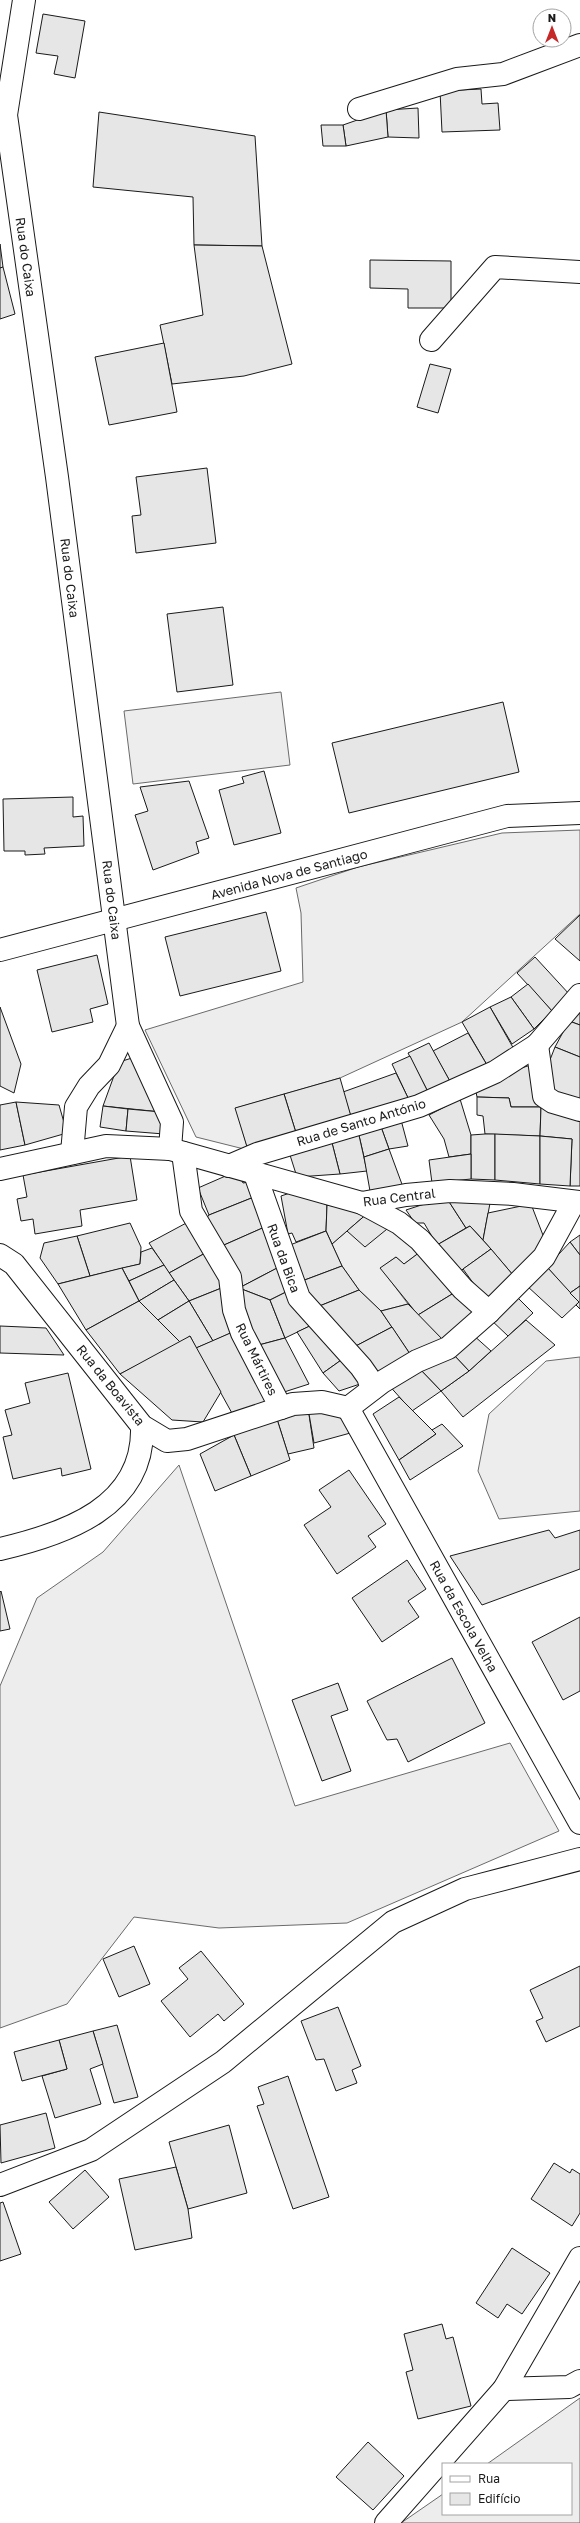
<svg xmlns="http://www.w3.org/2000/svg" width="580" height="2523" font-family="'Golos Text',sans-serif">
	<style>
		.built { fill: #ededed; stroke: #6a6a6a }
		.building { fill: #e6e6e6; stroke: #1a1a1a }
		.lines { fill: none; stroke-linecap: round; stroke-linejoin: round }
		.minor-casing { stroke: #1a1a1a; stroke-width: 24 }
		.tertiary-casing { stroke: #1a1a1a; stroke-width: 24 }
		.minor { stroke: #fff; stroke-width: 22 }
		.tertiary { stroke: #fff; stroke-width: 22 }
		.labels { text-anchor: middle; stroke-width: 3; stroke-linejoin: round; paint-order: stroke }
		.street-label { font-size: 13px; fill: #1a1a1a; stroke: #fff }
	</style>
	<rect width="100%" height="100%" fill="#fff"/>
	<g class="built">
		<polygon points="281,692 290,765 133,784 124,711"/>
		<polygon points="580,830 580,914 462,1022 340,1078 236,1108 248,1150 196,1137 145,1030 303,982 301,913 296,888 358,867 502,833"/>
		<polygon points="392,1225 424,1249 404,1264 396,1257 381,1268 408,1304 381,1311 359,1290 342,1266 332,1244 347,1231"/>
		<polygon points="580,1357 580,1511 499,1519 478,1471 489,1414 546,1361"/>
		<polygon points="179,1465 295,1806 510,1743 559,1831 347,1923 219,1928 134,1917 67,2004 0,2028 0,1686 37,1598 103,1552"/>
		<polygon points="580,2398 580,2523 401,2523 443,2494 443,2514 571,2514 571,2464 487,2464"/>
	</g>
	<g class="building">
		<polygon points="43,14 85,21 75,78 54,74 58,56 36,53"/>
		<polygon points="481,89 482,104 498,103 500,130 442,132 440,91"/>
		<polygon points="418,108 419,138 388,137 386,110"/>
		<polygon points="386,110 388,137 346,146 343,125"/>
		<polygon points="99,112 255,136 262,246 194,245 193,197 93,187"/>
		<polygon points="321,125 343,125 346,146 323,146"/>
		<polygon points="0,244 3,267 0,268"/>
		<polygon points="194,245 262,246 292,364 244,376 172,384 160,325 203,315"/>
		<polygon points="370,260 451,261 451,308 408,308 408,289 370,288"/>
		<polygon points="3,267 15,314 0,319 0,268"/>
		<polygon points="164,343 177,412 109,425 95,357"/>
		<polygon points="430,364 451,369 438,413 417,407"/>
		<polygon points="207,468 216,543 136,553 132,516 141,515 136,477"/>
		<polygon points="223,607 233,685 177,692 167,614"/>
		<polygon points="503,702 519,772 349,813 332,743"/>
		<polygon points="264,771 281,833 234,845 219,790 244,783 242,777"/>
		<polygon points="189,781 209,838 196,842 199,853 153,870 135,815 148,811 140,787"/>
		<polygon points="73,797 73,817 83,816 84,846 44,848 45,854 25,855 25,851 4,851 3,799"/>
		<polygon points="266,912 281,971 180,996 165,937"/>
		<polygon points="580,915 580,961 555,939"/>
		<polygon points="97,955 108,1004 90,1009 93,1022 52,1032 37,970"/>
		<polygon points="535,957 570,995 552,1011 517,973"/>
		<polygon points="528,984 552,1011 534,1029 511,997"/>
		<polygon points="511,997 534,1029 512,1044 490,1007"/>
		<polygon points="580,1006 580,1025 569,1021"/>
		<polygon points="0,1007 21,1064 14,1093 0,1086"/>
		<polygon points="490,1007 515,1051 487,1065 462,1022"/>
		<polygon points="569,1021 580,1025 580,1057 555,1047"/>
		<polygon points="468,1033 487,1065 452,1085 433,1051"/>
		<polygon points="429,1043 452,1085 428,1092 408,1053"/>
		<polygon points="555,1047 580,1057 580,1103 546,1091 548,1065"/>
		<polygon points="410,1056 428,1092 410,1102 392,1064"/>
		<polygon points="132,1058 161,1112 103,1106 119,1062"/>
		<polygon points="537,1063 541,1107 511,1107 509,1098 477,1097 476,1092 512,1071"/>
		<polygon points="396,1073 410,1102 352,1120 343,1092"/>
		<polygon points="340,1078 352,1120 297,1136 284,1094"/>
		<polygon points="284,1094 297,1136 248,1150 235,1108"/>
		<polygon points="477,1097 509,1098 511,1107 541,1107 540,1136 485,1134 483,1116 477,1115"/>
		<polygon points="460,1099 471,1135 471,1154 449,1157 444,1139 429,1115"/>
		<polygon points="16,1102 25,1145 0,1150 0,1105"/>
		<polygon points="16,1102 59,1105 67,1133 25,1145"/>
		<polygon points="103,1106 128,1109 126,1131 100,1127"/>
		<polygon points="541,1107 565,1108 580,1115 580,1186 570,1186 572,1139 540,1136"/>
		<polygon points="128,1109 161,1112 164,1134 126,1131"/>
		<polygon points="401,1120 408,1146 389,1149 380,1124"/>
		<polygon points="380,1124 389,1149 364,1157 358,1131"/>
		<polygon points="358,1131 367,1171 340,1174 331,1139"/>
		<polygon points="485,1134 495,1134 495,1180 471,1179 471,1135"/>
		<polygon points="495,1134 540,1136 540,1184 495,1180"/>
		<polygon points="540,1136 572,1139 570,1186 540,1184"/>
		<polygon points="331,1139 340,1174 297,1177 289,1152"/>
		<polygon points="389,1149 403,1187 370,1191 364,1157"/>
		<polygon points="471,1154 471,1179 432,1183 429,1160"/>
		<polygon points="130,1156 137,1200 80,1210 82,1226 35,1234 33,1219 21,1221 17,1199 27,1197 23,1175"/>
		<polygon points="237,1171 243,1183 249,1182 254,1197 209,1215 198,1188"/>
		<polygon points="296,1191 327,1205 326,1231 296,1242 292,1233 288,1234 281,1196"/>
		<polygon points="254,1197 267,1226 224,1245 205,1220 209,1215"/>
		<polygon points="446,1197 466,1228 437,1245 424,1223 415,1223 406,1210"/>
		<polygon points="446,1197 491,1198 483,1240 470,1226 466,1228"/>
		<polygon points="531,1204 546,1243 513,1275 483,1240 488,1213"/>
		<polygon points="327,1205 369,1212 332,1244 326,1231"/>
		<polygon points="369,1212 392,1225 365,1247 347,1231"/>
		<polygon points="190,1221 209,1251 169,1273 149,1243"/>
		<polygon points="130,1223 141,1247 140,1264 90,1276 77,1236"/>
		<polygon points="267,1226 279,1267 239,1288 224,1245"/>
		<polygon points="470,1226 491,1249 459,1272 437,1245"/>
		<polygon points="326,1231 342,1266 302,1281 290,1245"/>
		<polygon points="580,1235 580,1255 570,1242"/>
		<polygon points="77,1236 90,1276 58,1284 40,1258 44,1243"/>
		<polygon points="570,1242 580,1255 580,1286 570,1293 547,1267"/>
		<polygon points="152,1248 164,1265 129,1281 122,1268 140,1264 141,1252"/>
		<polygon points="424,1249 457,1291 418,1315 380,1268 396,1257 404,1264"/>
		<polygon points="491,1249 513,1275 487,1302 463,1269"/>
		<polygon points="209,1251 224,1287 189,1301 169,1273"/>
		<polygon points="164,1265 174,1280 139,1301 129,1281"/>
		<polygon points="342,1266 359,1290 317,1307 302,1281"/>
		<polygon points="279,1267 290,1290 270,1300 239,1288"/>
		<polygon points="547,1267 579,1302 562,1318 527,1286"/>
		<polygon points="122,1268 139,1301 86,1330 58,1284"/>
		<polygon points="174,1280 189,1301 158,1320 139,1301"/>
		<polygon points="580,1286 580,1309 576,1305 579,1302 570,1293"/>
		<polygon points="224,1287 235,1331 213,1341 189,1301"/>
		<polygon points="239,1288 270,1300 285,1338 255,1346"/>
		<polygon points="290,1290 314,1324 285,1338 270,1300"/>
		<polygon points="359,1290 381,1311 392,1327 352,1348 317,1307"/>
		<polygon points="457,1291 482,1314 446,1343 418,1315"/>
		<polygon points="514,1294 533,1313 508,1336 489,1318"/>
		<polygon points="139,1301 181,1343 120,1374 86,1330"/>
		<polygon points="189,1301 213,1341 196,1348 190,1336 181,1343 158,1320"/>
		<polygon points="408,1304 446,1343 412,1357 381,1311"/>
		<polygon points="526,1320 555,1345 463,1417 441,1391 469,1371"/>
		<polygon points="314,1324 344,1358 323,1373 297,1332"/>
		<polygon points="0,1326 46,1328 64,1355 0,1353"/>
		<polygon points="392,1327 412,1357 381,1380 352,1348"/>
		<polygon points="235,1331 273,1400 233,1415 196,1348"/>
		<polygon points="472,1334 491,1351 469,1371 452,1353"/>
		<polygon points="190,1336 221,1392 203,1422 172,1420 120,1374"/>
		<polygon points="285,1338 309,1384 281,1393 255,1346"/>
		<polygon points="452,1353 469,1371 441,1391 416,1365"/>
		<polygon points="344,1358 360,1384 339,1391 323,1373"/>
		<polygon points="416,1365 441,1391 412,1411 386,1382"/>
		<polygon points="68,1373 91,1469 62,1476 61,1468 13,1479 3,1437 12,1435 5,1410 30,1403 25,1383"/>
		<polygon points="399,1397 436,1434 399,1460 373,1414"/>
		<polygon points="308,1408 314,1448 288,1454 276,1416"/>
		<polygon points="308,1408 343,1417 354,1432 314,1443"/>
		<polygon points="276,1416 290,1460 251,1476 234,1435"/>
		<polygon points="442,1424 463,1446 410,1480 399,1460 436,1434 432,1430"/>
		<polygon points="234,1435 251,1476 215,1491 200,1454"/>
		<polygon points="349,1470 386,1524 368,1536 376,1547 337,1574 304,1525 331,1507 319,1490"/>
		<polygon points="549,1530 555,1538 580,1530 580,1569 482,1605 450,1556"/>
		<polygon points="407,1560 426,1589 408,1601 419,1617 382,1642 352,1598"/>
		<polygon points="1,1591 10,1629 0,1631 0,1592"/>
		<polygon points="580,1617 580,1691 563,1700 532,1642"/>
		<polygon points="452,1658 485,1723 408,1762 397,1739 387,1740 367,1701"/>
		<polygon points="338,1683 348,1710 331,1716 351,1771 322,1781 292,1700"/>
		<polygon points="134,1946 150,1984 119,1997 103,1959"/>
		<polygon points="201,1951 244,2004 224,2021 218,2014 190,2037 161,2001 188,1979 179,1968"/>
		<polygon points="580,1966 580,2026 546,2042 536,2021 543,2018 530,1990"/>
		<polygon points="338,2007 361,2066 352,2070 357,2083 336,2091 324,2059 316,2060 301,2021"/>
		<polygon points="117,2025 138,2097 114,2103 93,2031"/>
		<polygon points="93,2031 103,2064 90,2069 101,2104 55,2118 42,2076 67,2069 59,2040"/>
		<polygon points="59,2040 67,2069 22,2081 14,2052"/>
		<polygon points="288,2076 329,2197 293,2209 257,2106 264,2104 258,2087"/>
		<polygon points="46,2113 55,2148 1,2163 0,2125"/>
		<polygon points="229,2125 247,2193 188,2209 169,2142"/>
		<polygon points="554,2163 570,2173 572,2169 580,2174 580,2213 572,2226 531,2199"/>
		<polygon points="176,2167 188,2209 192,2238 135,2250 119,2179"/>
		<polygon points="85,2170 109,2197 73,2229 49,2202"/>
		<polygon points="3,2202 21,2254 0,2261 0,2203"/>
		<polygon points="512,2248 550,2273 522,2314 507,2304 498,2318 476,2303"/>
		<polygon points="442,2324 446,2339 453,2337 471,2406 418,2419 406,2372 413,2370 404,2334"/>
		<polygon points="368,2442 404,2476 373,2510 336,2477"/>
	</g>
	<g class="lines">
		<defs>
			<g id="minor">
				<polyline points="24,0 6,115 57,477 128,1026 172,1122 170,1149"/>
				<polyline points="359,109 457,79 503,74 580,45"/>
				<polyline points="431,340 495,267 580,272"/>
				<polyline points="537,1045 544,1096 553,1102 580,1110"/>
				<polyline points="72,1153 76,1107 89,1086 109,1065 128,1026"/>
				<polyline points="183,1153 191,1211 230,1277 234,1310 242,1333 281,1408"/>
				<polyline points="229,1166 257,1154 419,1106 495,1072 537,1045 580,995"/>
				<polyline points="0,1169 106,1146 170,1149 362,1203 406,1195 450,1191 513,1194 580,1202"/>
				<polyline points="255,1174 299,1298 361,1367 368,1377 372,1389"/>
				<polyline points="362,1203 399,1223 420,1240 463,1289 489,1312"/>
				<polyline points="0,1255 14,1264 142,1426 167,1441 187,1439 293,1404 322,1402 348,1408"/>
				<polyline points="348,1408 580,1823"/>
				<polyline points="348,1408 382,1382 417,1361 448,1348 489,1312 544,1257 574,1202"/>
				<path d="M0 1549C65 1534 145 1507 142 1426"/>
				<polyline points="0,2185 91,2150 223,2062 393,1922 465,1889 580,1859"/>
				<polyline points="504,2389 569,2387 580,2381"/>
				<polyline points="386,2523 504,2389 580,2258"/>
			</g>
			<polyline id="tertiary" points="0,950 507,816 580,813"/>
		</defs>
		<use href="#minor" class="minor-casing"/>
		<use href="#tertiary" class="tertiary-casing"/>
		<use href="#minor" class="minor"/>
		<use href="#tertiary" class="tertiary"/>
	</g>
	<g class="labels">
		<g class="street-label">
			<text transform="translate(26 257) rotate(82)" y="5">Rua do Caixa</text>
			<text transform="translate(70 578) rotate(83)" y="5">Rua do Caixa</text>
			<text transform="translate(289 874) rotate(-15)" y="5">Avenida Nova de Santiago</text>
			<text transform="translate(112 900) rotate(83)" y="5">Rua do Caixa</text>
			<text transform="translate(361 1122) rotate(-17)" y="5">Rua de Santo António</text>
			<text transform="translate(399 1197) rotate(-7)" y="5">Rua Central</text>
			<text transform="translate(284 1258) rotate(70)" y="5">Rua da Bica</text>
			<text transform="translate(257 1359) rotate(64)" y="5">Rua Mártires</text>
			<text transform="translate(111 1385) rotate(51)" y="5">Rua da Boavista</text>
			<text transform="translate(464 1616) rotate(61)" y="5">Rua da Escola Velha</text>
		</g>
	</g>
	<rect x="442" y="2463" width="130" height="52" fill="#ffffff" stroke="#a3a3a3"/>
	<rect x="450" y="2476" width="20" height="6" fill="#ffffff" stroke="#a3a3a3"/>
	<text x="478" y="2483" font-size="12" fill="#1a1a1a">Rua</text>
	<rect x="450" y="2493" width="20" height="12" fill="#e6e6e6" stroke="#a3a3a3"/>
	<text x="478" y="2503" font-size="12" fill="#1a1a1a">Edifício</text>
	<g transform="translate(552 28)"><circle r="19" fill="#ffffff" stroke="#a3a3a3"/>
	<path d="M0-3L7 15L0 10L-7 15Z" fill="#c62828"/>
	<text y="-6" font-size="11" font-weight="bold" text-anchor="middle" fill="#1a1a1a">N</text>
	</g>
</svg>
